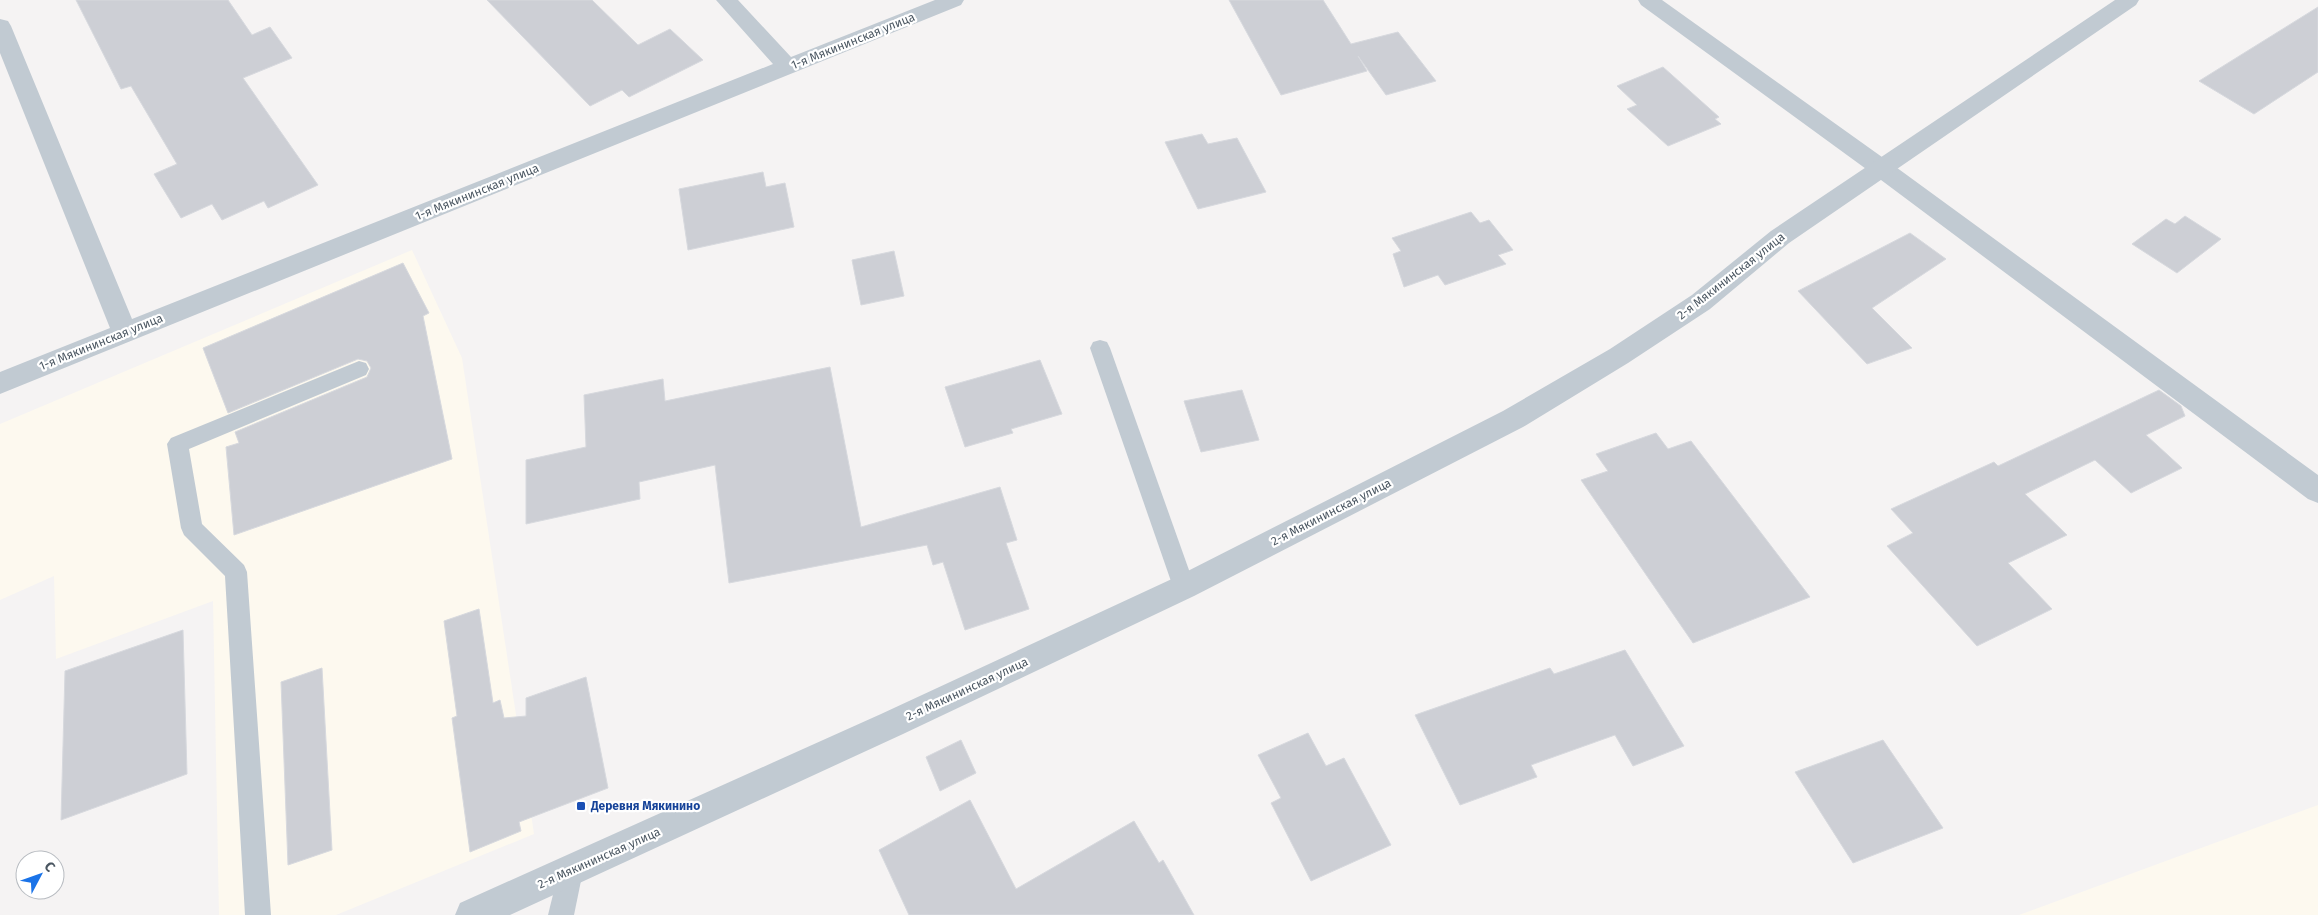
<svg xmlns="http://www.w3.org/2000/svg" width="2318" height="915" font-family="'Fira Sans',sans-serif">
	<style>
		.commercial { fill: #fdf9ef }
		.building { fill: #cdcfd5; stroke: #d7d9de }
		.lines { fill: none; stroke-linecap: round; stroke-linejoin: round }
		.service { fill: #c1cad2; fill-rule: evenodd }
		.minor { fill: #c1cad2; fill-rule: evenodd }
		.tertiary { fill: #c1cad2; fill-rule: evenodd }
		.transit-dot { fill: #1a4fb4; stroke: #fff; stroke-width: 2 }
		.labels { text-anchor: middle; stroke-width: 4.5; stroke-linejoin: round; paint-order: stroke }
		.street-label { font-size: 12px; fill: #4a5661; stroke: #fff }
		.transit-label { font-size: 12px; font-weight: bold; fill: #164399; stroke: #fff; text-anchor: start }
	</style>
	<rect width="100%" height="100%" fill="#f5f3f3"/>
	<g class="commercial">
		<polygon points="412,250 462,358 534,834 336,915 219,915 213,601 56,659 54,576 0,600 0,424"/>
		<polygon points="2318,805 2318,915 2019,915"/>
	</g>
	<g class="building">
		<polygon points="76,0 228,0 252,35 270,27 292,58 243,78 318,185 268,208 264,201 222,220 212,204 181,218 154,174 177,164 131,86 121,89"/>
		<polygon points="487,0 592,0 638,45 670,29 703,60 629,97 622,90 590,106"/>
		<polygon points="1229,0 1323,0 1351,44 1398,32 1436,81 1386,95 1358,56 1367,71 1281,95"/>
		<polygon points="2318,7 2318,72 2254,114 2199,81"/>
		<polygon points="1663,67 1719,117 1715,119 1721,124 1668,146 1627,109 1637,105 1617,86"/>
		<polygon points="1202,134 1208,144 1237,138 1266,192 1198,209 1165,142"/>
		<polygon points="763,172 766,187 785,183 794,227 688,250 679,189"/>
		<polygon points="1471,212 1480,223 1489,220 1513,250 1498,255 1506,264 1445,285 1438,275 1404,287 1393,254 1401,251 1392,238"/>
		<polygon points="2185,216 2221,239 2177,273 2132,244 2166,219 2175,224"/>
		<polygon points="1910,233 1946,259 1872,308 1912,348 1867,364 1798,291"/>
		<polygon points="894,251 904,296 861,305 852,260"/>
		<polygon points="403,263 429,313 423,316 452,459 234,535 226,447 239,443 235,432 367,377 371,368 367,361 358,359 228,413 203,348"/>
		<polygon points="1040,360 1062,414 1011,429 1013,433 965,447 945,387"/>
		<polygon points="830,367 861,527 1000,487 1017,540 1006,543 1029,609 965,630 943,562 933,565 927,545 729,583 715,465 639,482 640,499 526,524 526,460 586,447 584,395 663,379 665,401"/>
		<polygon points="1242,390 1259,440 1201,452 1184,401"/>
		<polygon points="2159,390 2181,406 2185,416 2146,435 2182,468 2131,493 2095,460 2025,494 2067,535 2008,563 2052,609 1977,646 1887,546 1913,533 1891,509 1994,462 1998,466"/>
		<polygon points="1656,433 1668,449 1691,441 1810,597 1693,643 1581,480 1608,471 1596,454"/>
		<polygon points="479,609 493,703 500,700 504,718 526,716 526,698 586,677 608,788 519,822 521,831 470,852 452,718 457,716 444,621"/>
		<polygon points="183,630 187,774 61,820 65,671"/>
		<polygon points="1625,650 1684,746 1633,766 1615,735 1531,765 1537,777 1460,805 1415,715 1550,668 1554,674"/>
		<polygon points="322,668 332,850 288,865 281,682"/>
		<polygon points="1308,733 1326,766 1344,758 1391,845 1311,881 1271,803 1281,798 1258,755"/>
		<polygon points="961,740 976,773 940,791 926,757"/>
		<polygon points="1883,740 1943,828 1853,863 1795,772"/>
		<polygon points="970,800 1016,889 1134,821 1159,863 1163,860 1194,915 909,915 879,850"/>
	</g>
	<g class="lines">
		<g class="service">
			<polygon points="1100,340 1107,342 1110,348 1195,587 1192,594 1184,597 1176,594 1173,587 1090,348 1093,342"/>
			<polygon points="359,361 366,363 369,369 366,375 189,449 202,524 244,565 247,572 271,915 245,915 225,576 184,535 181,528 167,444 171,438"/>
			<polygon points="570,858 579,862 583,871 574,915 548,915 561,862"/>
		</g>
		<g class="minor">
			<polygon points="716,0 738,0 791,57 935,0 964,0 961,5 0,394 0,372 110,328 0,53 0,19 8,21 11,26 132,319 773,64"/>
			<polygon points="1638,0 1662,0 1889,162 2318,475 2318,503 2308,499 1873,174 1641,5"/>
		</g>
		<polygon class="tertiary" points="2115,0 2139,0 2136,5 1789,243 1710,309 1628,363 1523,427 1194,596 903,734 510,915 455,915 460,903 881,714 1174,578 1503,411 1610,349 1692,295 1771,231"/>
	</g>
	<rect class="transit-dot" x="576" y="801" width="10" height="10" rx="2.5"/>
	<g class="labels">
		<g class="street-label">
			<text transform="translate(853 41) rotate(-22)" y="4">1-я Мякининская улица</text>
			<text transform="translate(477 192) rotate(-22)" y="4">1-я Мякининская улица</text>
			<text transform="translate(1731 276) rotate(-38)" y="4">2-я Мякининская улица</text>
			<text transform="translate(101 342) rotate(-22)" y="4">1-я Мякининская улица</text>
			<text transform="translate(1331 512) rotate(-27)" y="4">2-я Мякининская улица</text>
			<text transform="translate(967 689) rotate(-25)" y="4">2-я Мякининская улица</text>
			<text transform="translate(599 858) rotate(-24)" y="4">2-я Мякининская улица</text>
		</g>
		<g class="transit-label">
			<text x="591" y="810">Деревня Мякинино</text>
		</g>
	</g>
	<g transform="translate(40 875) rotate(49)"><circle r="24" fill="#ffffff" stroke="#b7bbc0"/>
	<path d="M0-4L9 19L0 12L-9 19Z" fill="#1a73e8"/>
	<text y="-8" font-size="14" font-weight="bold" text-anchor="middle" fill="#4a5661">С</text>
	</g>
</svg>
